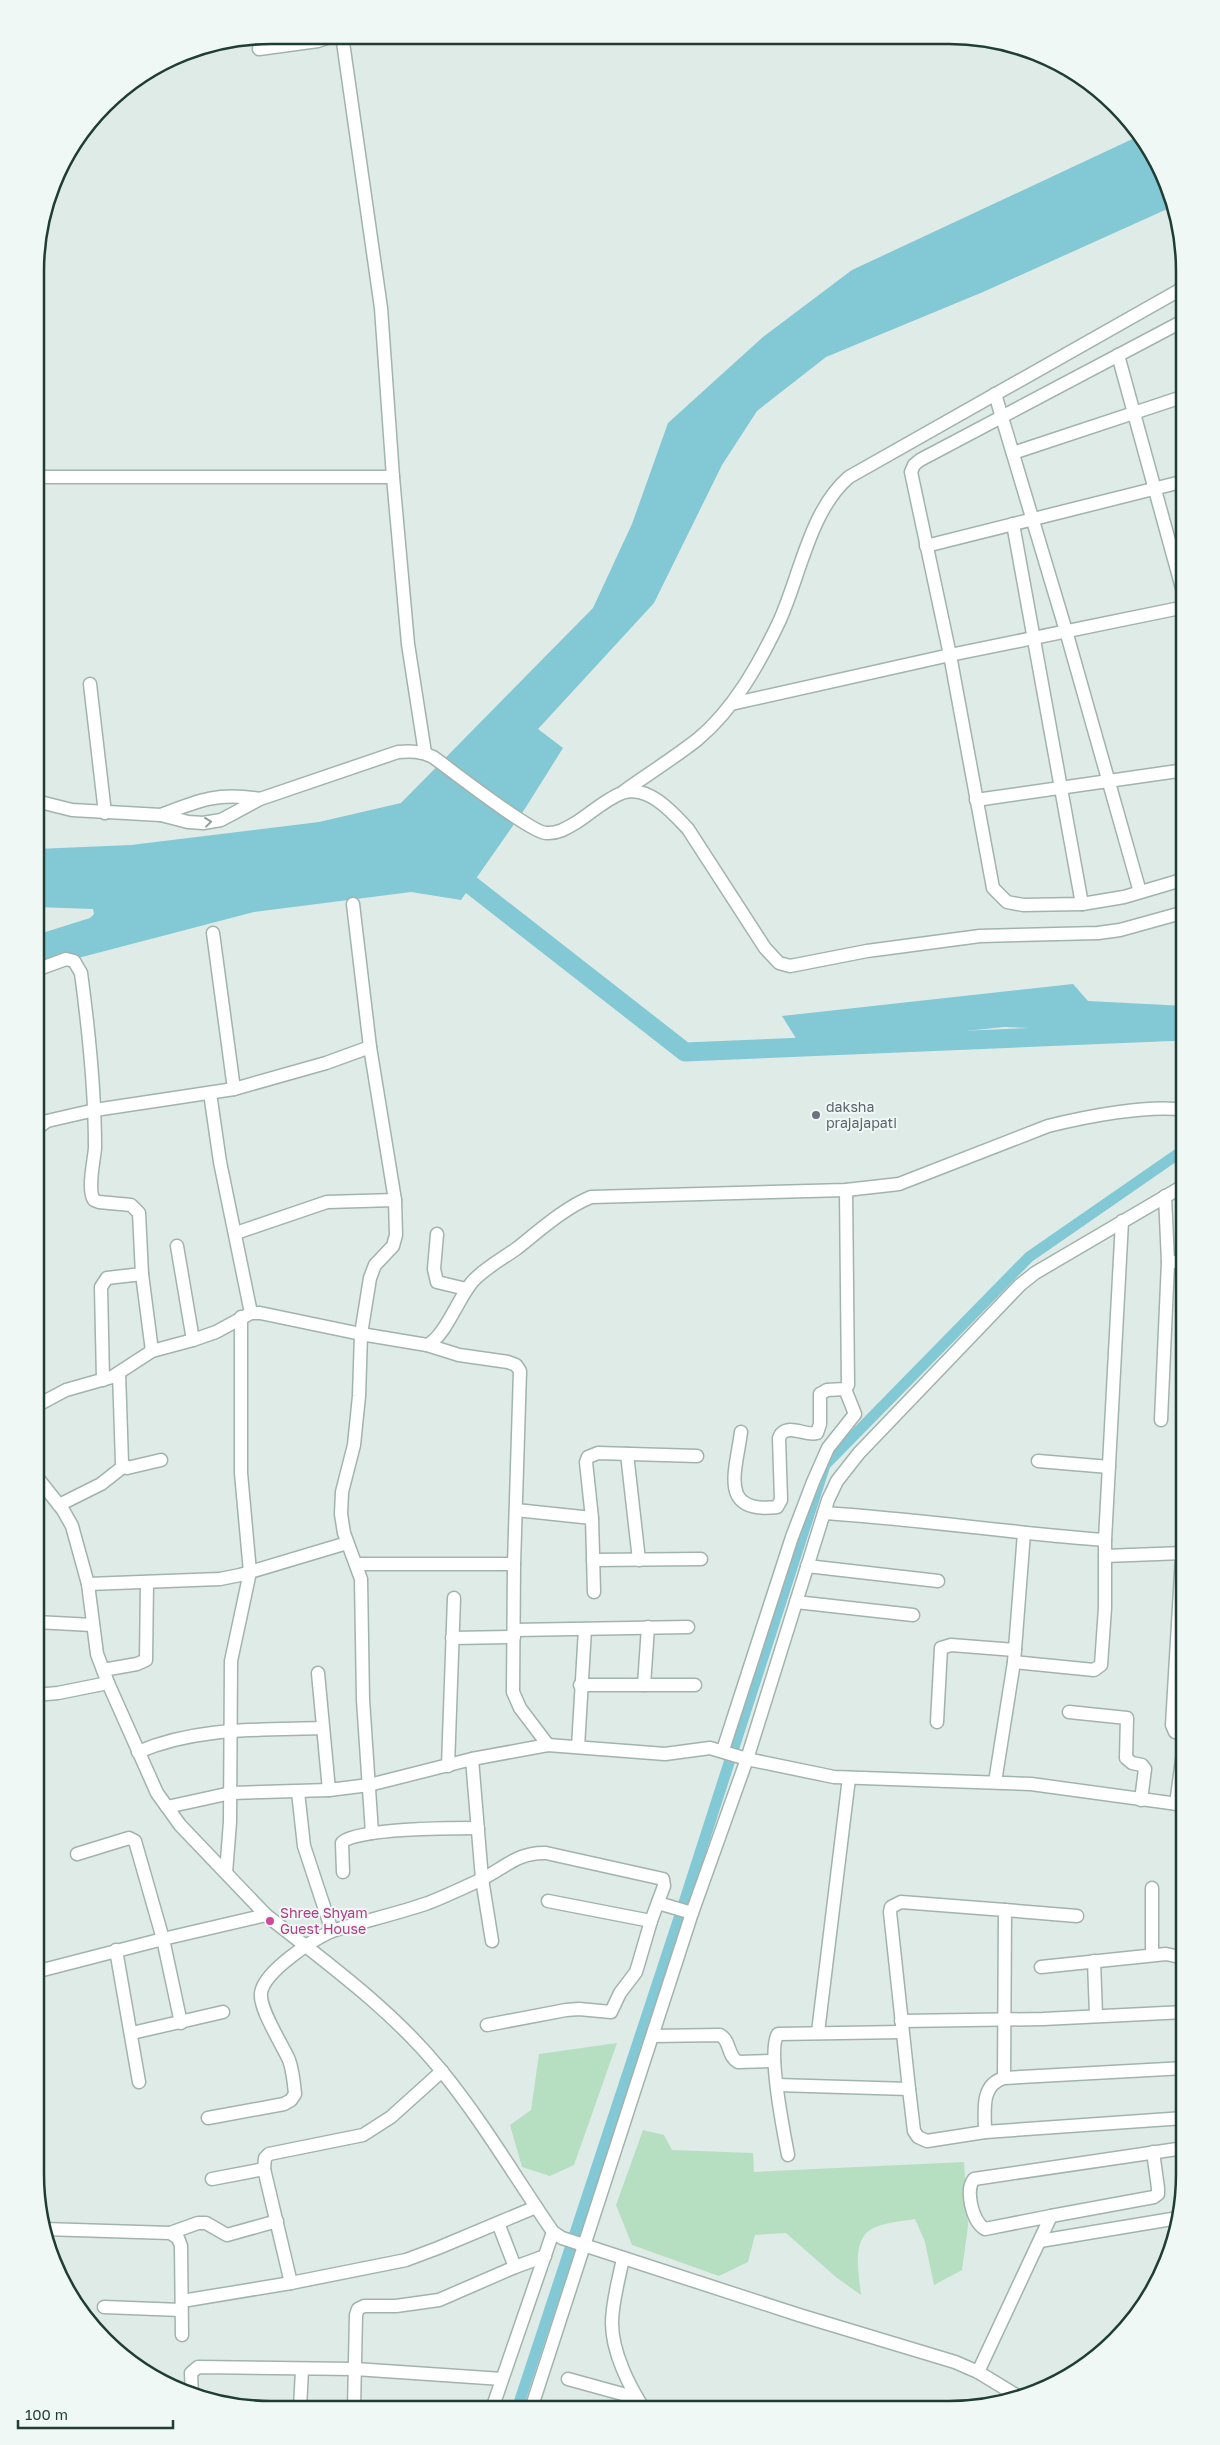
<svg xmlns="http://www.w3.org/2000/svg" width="1220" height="2445" font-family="'Golos Text',sans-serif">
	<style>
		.green { fill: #b6dfc1 }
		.water { fill: #82c8d5 }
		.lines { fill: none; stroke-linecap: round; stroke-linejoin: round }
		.canal { stroke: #82c8d5; stroke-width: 11 }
		.river { stroke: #82c8d5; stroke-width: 19 }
		.minor-casing { stroke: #a2b3ad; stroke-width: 15 }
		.minor { stroke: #fff; stroke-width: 12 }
		.oneway { stroke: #8f9e9a }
		.worship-dot { fill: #6b7280; stroke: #eff8f4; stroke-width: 2 }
		.hotel-dot { fill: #d1479c; stroke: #eff8f4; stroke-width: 2 }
		.labels { text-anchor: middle; stroke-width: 4; stroke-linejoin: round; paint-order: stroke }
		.worship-label { font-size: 14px; fill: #5b616d; stroke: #eff8f4; text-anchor: start }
		.hotel-label { font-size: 14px; fill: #b23c85; stroke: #eff8f4; text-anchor: start }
		.rim { fill: none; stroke: #1f3d35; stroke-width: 2.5 }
	</style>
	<rect width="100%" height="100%" fill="#dfebe6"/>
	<g class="green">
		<polygon points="617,2043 574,2165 550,2176 522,2167 510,2125 531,2110 539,2054"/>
		<path d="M643 2130 664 2135 672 2150 753 2153 754 2172 964 2162 968 2226 962 2270 934 2285 925 2242 915 2219C903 2221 888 2222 876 2227 850 2236 859 2274 861 2295L837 2278 786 2233 755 2235 748 2262 719 2276 632 2245 616 2205Z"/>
	</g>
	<g class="water">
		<polygon points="1141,135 1173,195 1174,206 983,292 826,357 757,411 722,465 654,603 538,729 563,748 526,807 461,900 411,892 254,912 36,969 36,935 90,918 94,914 93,909 36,907 36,849 131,845 319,822 401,803 593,608 632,524 668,423 763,337 852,270"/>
		<polygon points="1073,984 1088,1001 1185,1006 1185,1033 1004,1027 802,1048 782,1016"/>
	</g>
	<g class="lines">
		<polyline class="canal" points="517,2409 680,1915 825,1465 1029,1257 1185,1149"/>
		<polyline class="river" points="471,885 685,1052 1183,1031"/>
		<defs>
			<g id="minor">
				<polyline points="342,35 381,308 393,477 408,644 425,753"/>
				<polyline points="259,49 318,41 336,35"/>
				<polyline points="1118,355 1185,599"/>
				<polyline points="995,394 1066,631 1140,892"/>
				<polyline points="1013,453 1185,396"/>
				<polyline points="37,477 393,477"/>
				<polyline points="1013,524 1082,904"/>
				<polyline points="926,546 1185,481"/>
				<polyline points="90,684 105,813"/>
				<polyline points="731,704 950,655 1185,607"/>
				<path d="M623 792C648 774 674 758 698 739 734 709 759 664 779 622 800 576 810 510 849 477L1185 287"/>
				<polyline points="976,800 1185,770"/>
				<path d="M36 801 72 810 161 815 188 822 203 823 221 820 260 799 398 752C411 751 421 751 433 757 450 769 530 832 546 833 558 834 567 828 577 822 591 813 606 799 622 793 648 784 673 813 688 829L765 948 779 963 790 966 867 951 980 936 1098 933 1120 930 1185 912"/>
				<path d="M161 815C199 800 218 792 260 799"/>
				<polyline points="1185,879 1124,897 1082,904 1023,905 1007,902 993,888 950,655 911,472 914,465 920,460 1185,320"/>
				<polyline points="353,904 370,1047 395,1200 396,1235 393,1246 375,1265 370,1278 361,1334 359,1396 354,1445 342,1492 341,1514 344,1533 361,1579 363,1700 372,1833"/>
				<polyline points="213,933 234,1089"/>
				<path d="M36 970 66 959 74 961 81 973C89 1032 95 1088 95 1148 94 1161 87 1190 94 1200L99 1202 131 1205 139 1213 142 1274 152 1351"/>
				<polyline points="210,1093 220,1162 251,1313"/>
				<polyline points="36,1133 39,1127 47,1121 95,1110 234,1089 326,1063 370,1047"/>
				<polyline points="1165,1196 1168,1262 1185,1262"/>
				<polyline points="236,1233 327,1202 395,1200"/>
				<polyline points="437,1234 434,1269 437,1282 466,1289"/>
				<polyline points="177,1246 193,1340"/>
				<polyline points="427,1345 459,1355 508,1362 516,1365 520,1371 514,1564 513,1692 520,1708 548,1745"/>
				<polyline points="119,1373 122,1463 127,1468 161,1460"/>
				<polyline points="103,1380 101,1287 107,1278 142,1274"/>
				<path d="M36 1406 66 1390 112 1377 152 1351 193 1340 216 1332 251 1313H260L361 1334 427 1345C445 1337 458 1298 473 1281 485 1268 502 1259 516 1249 539 1231 564 1208 591 1197L846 1190 899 1184 1048 1126C1084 1117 1149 1104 1185 1110"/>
				<polyline points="1161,1420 1168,1262"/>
				<path d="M741 1432C736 1471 718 1514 777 1507L781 1500 779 1438 781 1434C790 1424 805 1436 817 1433L820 1424V1394L827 1390 845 1389 848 1385 846 1190"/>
				<polyline points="627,1454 639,1560"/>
				<polyline points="1038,1461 1109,1467"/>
				<polyline points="36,1476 63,1510 72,1526 88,1584 97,1654 108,1683 157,1793 180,1825 266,1915"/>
				<polyline points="59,1505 101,1484 124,1466"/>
				<polyline points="516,1510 592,1518"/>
				<path d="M824 1513C918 1519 1011 1533 1105 1540"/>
				<polyline points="1183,1539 1172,1725 1175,1732 1185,1735"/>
				<polyline points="1185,1539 1185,1498"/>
				<polyline points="1105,1556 1183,1553"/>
				<polyline points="593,1560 701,1559"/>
				<polyline points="357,1564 514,1564"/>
				<polyline points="807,1566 938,1581"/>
				<polyline points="88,1584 220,1579 240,1575 347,1543"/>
				<polyline points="594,1592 592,1518 586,1462 588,1457 598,1453 697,1456"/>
				<polyline points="796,1602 913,1615"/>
				<polyline points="36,1622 92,1625"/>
				<polyline points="514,1630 688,1627"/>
				<polyline points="452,1638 514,1637"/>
				<polyline points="1014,1662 1094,1670 1101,1665 1105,1608 1105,1540 1122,1221"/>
				<polyline points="103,1670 137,1664 146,1660 147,1582"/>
				<polyline points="318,1673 329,1790 369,1785 472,1759 548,1745 665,1754 710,1748 747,1759 834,1777 1031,1784 1185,1805"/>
				<polyline points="580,1685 695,1685"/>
				<polyline points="644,1685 648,1627"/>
				<polyline points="35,1695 58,1693 108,1683"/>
				<polyline points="1069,1712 1127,1718 1126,1758 1132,1763 1142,1765 1145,1769 1141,1800"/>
				<polyline points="937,1722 941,1648 951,1645 1015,1650"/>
				<polyline points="578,1747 585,1629"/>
				<polyline points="723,1750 792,1537 813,1482 828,1448 855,1414 845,1389"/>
				<path d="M138 1752C196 1727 259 1730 322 1728"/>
				<polyline points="472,1759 482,1879 492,1941"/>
				<polyline points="448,1766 454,1598"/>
				<polyline points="995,1782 1014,1662 1024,1533"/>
				<polyline points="1176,1804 1185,1738"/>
				<polyline points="167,1807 231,1793 329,1790"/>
				<polyline points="77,1854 129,1838 135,1841 163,1939 181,2023"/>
				<path d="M343 1872 342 1843C352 1828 456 1828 478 1828"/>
				<polyline points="226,1873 230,1822 231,1661 250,1572 241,1473 241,1317"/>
				<polyline points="1152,1888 1152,1955"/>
				<polyline points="548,1901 651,1921"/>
				<polyline points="658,1903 692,1913"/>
				<polyline points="1005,1910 1077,1916"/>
				<path d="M332 1931C364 1921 396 1914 428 1903 446 1896 463 1888 480 1880 505 1868 517 1852 546 1853L663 1879 664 1886 651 1921 636 1972 620 1993 611 2012 579 2009 566 2010 487 2025"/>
				<polyline points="116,1950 139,2082"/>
				<polyline points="1094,1961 1096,2015"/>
				<polyline points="1041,1967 1166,1954 1180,1957 1185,1963"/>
				<path d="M35 1972 163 1939 266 1915C327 1963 391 2009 440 2069 482 2120 515 2177 553 2232L562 2238 799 2315 955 2362 978 2372 1021 2398"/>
				<polyline points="901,2021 1043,2019 1185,2012"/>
				<polyline points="818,2032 849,1778"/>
				<polyline points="132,2033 223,2012"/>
				<path d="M653 2036 720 2035C731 2041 727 2056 738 2062L774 2061"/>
				<polyline points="1004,2078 1005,1910 901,1902 891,1907 890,1912 909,2089 914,2131 918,2137 927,2141 985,2132 1184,2118"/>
				<polyline points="777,2085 909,2089"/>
				<path d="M208 2118 284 2104 291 2100 295 2094C294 2083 293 2071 289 2060 282 2044 259 2009 261 1993 264 1971 314 1939 332 1931L304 1846 298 1792"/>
				<path d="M985 2132C985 2111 980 2085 1004 2078L1185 2068"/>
				<path d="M788 2155C784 2134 767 2049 778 2034L902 2032"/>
				<polyline points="212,2179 264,2169"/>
				<polyline points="1051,2216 1154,2197 1158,2194 1158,2188 1153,2152"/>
				<polyline points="498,2223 515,2267 545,2256"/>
				<polyline points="44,2229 170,2233 178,2238 181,2246 182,2335"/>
				<polyline points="170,2233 198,2223 206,2223 227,2235 277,2221"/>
				<polyline points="1040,2241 1178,2218"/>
				<path d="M623 2258C619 2279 612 2302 612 2323 612 2352 629 2386 644 2409"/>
				<polyline points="291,2283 264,2169 265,2158 269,2154 363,2135 391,2117 442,2071"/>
				<polyline points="182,2301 291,2283 406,2260 438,2248 536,2207"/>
				<polyline points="104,2307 181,2310"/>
				<path d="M978 2372 1051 2216 985 2229C972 2221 965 2190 974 2179L1184 2148"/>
				<polyline points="568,2379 637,2398"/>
				<polyline points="192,2395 191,2373 198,2367 355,2369 502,2379"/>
				<polyline points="300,2408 302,2370"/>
				<polyline points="354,2408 356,2315 358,2309 364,2306 396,2306 439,2300 515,2267"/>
				<polyline points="492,2409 553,2232"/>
				<polyline points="531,2409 692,1913 747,1759 828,1500 837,1481 859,1453 1020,1285 1035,1273 1185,1185"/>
			</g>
		</defs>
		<use href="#minor" class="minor-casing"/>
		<use href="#minor" class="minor"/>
	</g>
	<defs><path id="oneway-chevron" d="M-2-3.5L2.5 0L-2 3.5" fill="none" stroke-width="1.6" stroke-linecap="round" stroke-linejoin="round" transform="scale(1.25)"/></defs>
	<use class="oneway" href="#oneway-chevron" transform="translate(208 822) rotate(-7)"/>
	<circle class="worship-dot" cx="816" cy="1115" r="5"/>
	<circle class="hotel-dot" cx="270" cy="1921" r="5"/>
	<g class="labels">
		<g class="worship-label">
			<text x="826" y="1112">daksha<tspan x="826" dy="16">prajajapati</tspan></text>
		</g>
		<g class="hotel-label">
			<text x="280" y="1918">Shree Shyam<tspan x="280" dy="16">Guest House</tspan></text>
		</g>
	</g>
	<path d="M0 0H1220V2445H0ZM271 44H949A227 227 0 0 1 1176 271V2174A227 227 0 0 1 949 2401H271A227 227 0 0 1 44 2174V271A227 227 0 0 1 271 44Z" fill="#eff8f4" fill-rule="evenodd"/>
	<path class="rim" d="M271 44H949A227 227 0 0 1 1176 271V2174A227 227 0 0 1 949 2401H271A227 227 0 0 1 44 2174V271A227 227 0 0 1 271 44Z"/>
	<path d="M18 2420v8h155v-8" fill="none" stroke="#1f3d35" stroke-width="2.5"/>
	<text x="25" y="2420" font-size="15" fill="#1f3d35" stroke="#eff8f4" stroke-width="4" paint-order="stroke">100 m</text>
</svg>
